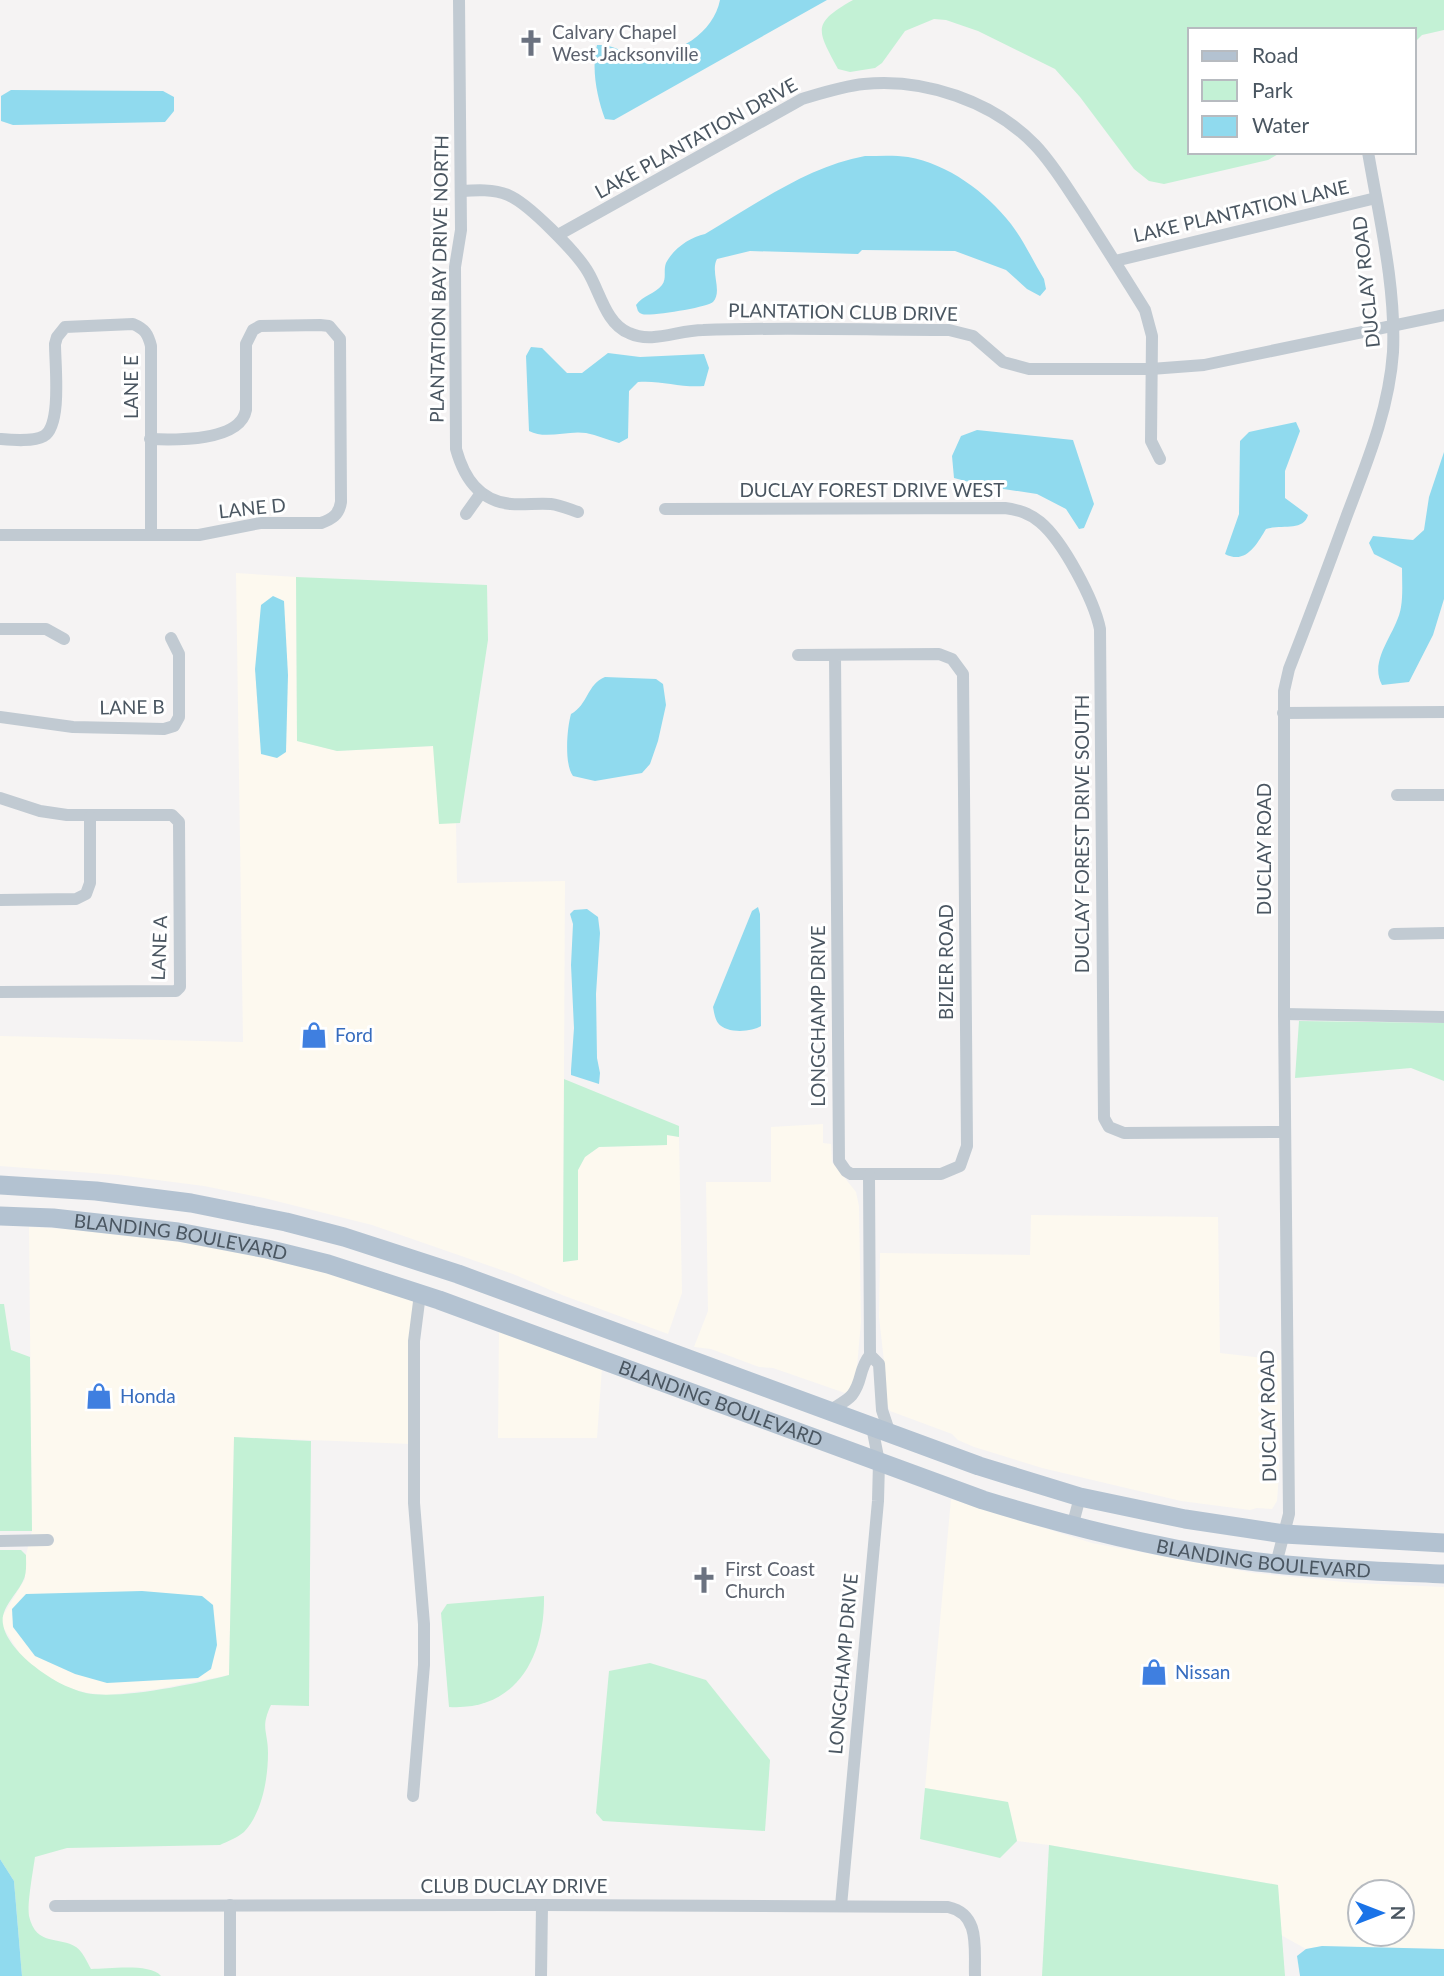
<svg xmlns="http://www.w3.org/2000/svg" width="1444" height="1976" font-family="Lato,sans-serif">
	<style>
		.commercial { fill: #fdf9ef; fill-rule: evenodd }
		.green { fill: #c3f1d5 }
		.water { fill: #90daee }
		.lines { fill: none; stroke-linecap: round; stroke-linejoin: round }
		.minor { stroke: #c1cad2; stroke-width: 12 }
		.primary { stroke: #b3c2d1; stroke-width: 19 }
		.labels { text-anchor: middle; stroke-width: 6; stroke-linejoin: round; paint-order: stroke }
		.worship-label { font-size: 19px; fill: #5b616d; stroke: #fff; text-anchor: start }
		.street-label { font-size: 19px; fill: #4a5661; stroke: #fff }
		.shop-label { font-size: 19px; fill: #366cbe; stroke: #fff; text-anchor: start }
	</style>
	<rect width="100%" height="100%" fill="#f5f3f3"/>
	<g class="commercial">
		<polygon points="236,573 296,577 297,741 337,751 434,746 439,823 456,823 457,883 565,881 563,1261 578,1260 578,1170 585,1157 599,1147 666,1145 667,1135 679,1137 682,1293 668,1334 562,1295 513,1274 372,1225 264,1198 204,1186 118,1175 0,1166 0,1036 243,1042"/>
		<polygon points="823,1124 823,1143 831,1144 832,1162 856,1192 859,1206 861,1322 856,1378 850,1389 845,1393 773,1368 759,1367 711,1349 694,1347 708,1311 706,1182 771,1182 771,1127"/>
		<polygon points="1031,1215 1218,1217 1220,1353 1281,1360 1279,1474 1277,1501 1272,1509 1257,1508 1250,1510 1181,1501 1042,1468 974,1447 958,1440 952,1434 890,1411 885,1399 885,1370 879,1317 880,1253 1030,1255"/>
		<polygon points="29,1227 118,1232 221,1248 358,1280 414,1298 411,1444 234,1437 229,1675 158,1689 107,1695 88,1693 69,1688 46,1676 22,1657 3,1627 2,1617 25,1579 26,1555 32,1531"/>
		<polygon points="499,1330 602,1367 597,1438 498,1438"/>
		<path d="M951 1499 1092 1543 1253 1573 1355 1583 1444 1587V1949L1322 1946 1306 1949 1281 1935 1278 1885 1049 1845 1017 1841 1008 1802 925 1788ZM1360 1892H1402V1934H1360Z"/>
	</g>
	<g class="green">
		<path d="M853 0H1444V30L1422 35 1414 43V30C1389 30 1363 25 1338 30H1190V152H1282L1268 160 1164 184 1149 181 1134 169 1080 97 1055 69 978 31 946 20 934 19 905 31 882 63 875 68 850 72 838 69C818 31 810 24 853 0Z"/>
		<polygon points="296,577 487,585 488,640 460,823 439,824 433,746 337,751 297,741"/>
		<polygon points="1299,1021 1444,1023 1444,1081 1411,1068 1295,1078"/>
		<polygon points="564,1079 679,1126 679,1137 667,1135 667,1145 599,1147 585,1157 578,1170 578,1260 563,1262"/>
		<polygon points="0,1304 4,1304 11,1350 30,1357 32,1531 0,1531"/>
		<path d="M234 1437 311 1441 309 1706 271 1705C260 1728 268 1731 268 1753 268 1779 262 1813 244 1832 237 1838 228 1841 220 1845L67 1848 35 1857C33 1871 27 1904 29 1916 36 1947 60 1936 76 1947 83 1952 87 1962 91 1969 109 1969 150 1963 161 1976H22L14 1881 0 1859V1550H21L26 1555C26 1563 27 1574 23 1581 17 1594 0 1609 3 1624 5 1639 22 1657 34 1666 49 1678 66 1688 86 1693 118 1700 195 1684 229 1675Z"/>
		<path d="M544 1596C545 1656 517 1711 449 1707L441 1613 447 1604Z"/>
		<polygon points="650,1663 706,1680 770,1760 765,1831 603,1821 596,1813 609,1671"/>
		<polygon points="925,1788 1008,1802 1017,1841 1000,1858 920,1839"/>
		<polygon points="1049,1845 1278,1885 1285,1976 1042,1976"/>
	</g>
	<g class="water">
		<path d="M720 0H827L614 120 605 119C597 97 591 69 597 45 614 44 620 52 634 55 670 60 713 36 720 0Z"/>
		<polygon points="11,90 163,91 174,97 174,111 165,122 13,125 1,121 1,96"/>
		<path d="M865 156C879 156 895 155 908 157 948 164 986 192 1011 224 1024 241 1033 261 1044 279L1046 289 1040 296 1027 289 1006 270 955 251 862 250 858 254 750 251 717 259C710 272 723 291 713 302 709 307 649 317 642 314 637 312 638 310 636 305 643 295 655 294 662 285 667 278 663 271 666 263 673 249 690 237 705 234 755 205 808 166 865 156Z"/>
		<path d="M531 347 542 348 567 373H582L608 353 640 357 704 354 709 368 704 386C681 388 660 380 638 382L629 391 628 438 619 443C608 440 597 435 586 433 567 430 546 440 529 431L526 356Z"/>
		<path d="M1296 422 1300 431 1285 471V498L1308 515C1303 532 1282 524 1266 529 1257 544 1246 565 1225 554L1239 514 1240 441 1249 432Z"/>
		<polygon points="977,430 1073,440 1094,504 1084,528 1079,529 1066,509 1037,494 984,486 954,478 952,456 961,436"/>
		<path d="M1444 452V599L1433 635 1409 682 1382 685C1368 659 1397 633 1401 607 1403 595 1402 581 1402 568L1374 554 1369 543 1373 536 1413 540 1424 530 1429 497Z"/>
		<polygon points="273,596 284,601 288,675 286,752 277,758 261,754 255,669 261,605"/>
		<path d="M605 677 656 679 663 684 666 705 658 741 650 764 642 773 595 781 573 776C564 764 567 728 571 714 588 705 587 684 605 677Z"/>
		<path d="M758 907 760 914 761 1026C752 1032 726 1034 718 1023 715 1019 714 1012 713 1007L752 911Z"/>
		<polygon points="587,909 598,917 600,933 596,994 597,1058 600,1073 599,1084 571,1075 571,1070 574,1028 571,965 573,924 570,914 574,910"/>
		<polygon points="142,1591 202,1596 213,1605 217,1645 211,1669 198,1678 107,1683 75,1674 35,1656 13,1627 12,1609 26,1594"/>
		<polygon points="0,1859 14,1881 22,1976 0,1976"/>
		<polygon points="1322,1946 1444,1949 1444,1976 1300,1976 1297,1956 1306,1949"/>
	</g>
	<g class="lines">
		<g class="minor">
			<path d="M459 0 461 230 455 267 456 449C464 478 479 501 511 504 524 505 538 503 551 504 560 505 569 509 578 512"/>
			<path d="M461 191C477 190 493 189 508 195 528 203 577 253 588 272 600 292 606 324 629 333 652 344 678 330 703 330 784 327 867 330 949 330L973 336 1003 362 1029 369H1151L1204 365 1444 315"/>
			<path d="M558 235 802 99C822 93 843 86 864 84 924 78 993 101 1035 145 1054 165 1067 188 1082 210 1103 243 1124 276 1145 310L1152 336 1151 441 1160 459"/>
			<polyline points="1115,261 1376,198"/>
			<path d="M0 439C12 440 33 442 44 436 62 425 55 365 55 344L57 337 65 327 133 324C145 329 148 334 151 346V535"/>
			<path d="M665 509 1005 508C1019 510 1029 513 1040 522 1063 541 1094 600 1100 629L1104 1118 1109 1127 1124 1133 1285 1132"/>
			<polyline points="466,514 481,493"/>
			<path d="M0 535H199L260 523H321C332 519 339 515 341 502L340 339 329 326 320 325 260 326 253 330 246 344V410C240 442 175 440 150 439"/>
			<polyline points="0,629 46,629 64,639"/>
			<polyline points="798,655 939,654 952,659 963,674 967,1146 960,1166 941,1174 851,1174 846,1171 839,1161 835,655"/>
			<polyline points="1283,713 1444,712"/>
			<polyline points="0,717 73,727 164,729 174,726 179,717 179,654 171,638"/>
			<polyline points="1397,795 1444,795"/>
			<polyline points="0,798 40,811 67,815 172,815 179,822 180,987 176,991 0,992"/>
			<polyline points="0,900 76,899 86,894 90,883 90,817"/>
			<polyline points="1394,934 1444,933"/>
			<polyline points="1284,1014 1444,1017"/>
			<polyline points="870,1355 879,1364 882,1410 890,1434"/>
			<path d="M829 1411C836 1406 846 1402 852 1395 863 1381 858 1370 870 1355L869 1175"/>
			<polyline points="1072,1527 1080,1497"/>
			<polyline points="0,1541 48,1540"/>
			<path d="M1276 1564 1289 1514 1284 1014V691L1289 669C1309 618 1328 567 1347 515 1367 462 1389 410 1393 352 1396 286 1379 217 1368 152"/>
			<polyline points="413,1796 424,1665 424,1624 414,1503 414,1341 420,1294"/>
			<path d="M55 1906 542 1905 948 1907C981 1914 974 1949 975 1976"/>
			<polyline points="841,1906 878,1501 879,1462 872,1427"/>
			<polyline points="230,1976 230,1905"/>
			<polyline points="541,1976 542,1905"/>
		</g>
		<g class="primary">
			<polyline points="0,1185 96,1191 191,1203 286,1222 344,1237 458,1274 979,1466 1080,1497 1185,1519 1284,1534 1444,1543"/>
			<path id="s1" d="M0 1216 53 1218 178 1232 267 1249 328 1264 439 1300 983 1500C1068 1526 1154 1548 1242 1560 1309 1569 1377 1571 1444 1574"/>
		</g>
	</g>
	<defs>
		<symbol id="church-bare" viewBox="-9 -9 18 18"><path d="M-1.2-6h2.4v3.5h3.3v2.4h-3.3V6h-2.4V-.1h-3.3v-2.4h3.3Z" fill="#6b7280" stroke="#fff" stroke-width="2.5" paint-order="stroke"/></symbol>
		<symbol id="shop-bare" viewBox="-9 -9 18 18"><path d="M-5-2.5h2.3a2.7 3.5 0 0 1 5.4 0H5L5.5 6h-11ZM-1.5-2.5h3a1.5 2.3 0 0 0-3 0Z" fill="#3f7fe0" stroke="#fff" stroke-width="2.5" paint-order="stroke"/></symbol>
	</defs>
	<g fill-rule="evenodd">
		<use href="#church-bare" x="512" y="24" width="38" height="38"/>
		<use href="#shop-bare" x="295" y="1016" width="38" height="38"/>
		<use href="#shop-bare" x="80" y="1377" width="38" height="38"/>
		<use href="#church-bare" x="685" y="1561" width="38" height="38"/>
		<use href="#shop-bare" x="1135" y="1653" width="38" height="38"/>
	</g>
	<g class="labels">
		<g class="worship-label">
			<text x="552" y="39">Calvary Chapel<tspan x="552" dy="22">West Jacksonville</tspan></text>
			<text x="725" y="1576">First Coast<tspan x="725" dy="22">Church</tspan></text>
		</g>
		<g class="street-label">
			<text transform="translate(696 138) rotate(-29)" y="7">LAKE PLANTATION DRIVE</text>
			<text transform="translate(1241 211) rotate(-13)" y="7">LAKE PLANTATION LANE</text>
			<text transform="translate(439 279) rotate(-89)" y="7">PLANTATION BAY DRIVE NORTH</text>
			<text transform="translate(1366 282) rotate(-96)" y="7">DUCLAY ROAD</text>
			<text transform="translate(843 312) rotate(1)" y="7">PLANTATION CLUB DRIVE</text>
			<text transform="translate(131 387) rotate(-90)" y="7">LANE E</text>
			<text x="872" y="497">DUCLAY FOREST DRIVE WEST</text>
			<text transform="translate(252 508) rotate(-6)" y="7">LANE D</text>
			<text transform="translate(132 707) rotate(-1)" y="7">LANE B</text>
			<text transform="translate(1082 834) rotate(-90)" y="7">DUCLAY FOREST DRIVE SOUTH</text>
			<text transform="translate(1264 849) rotate(-90)" y="7">DUCLAY ROAD</text>
			<text transform="translate(159 948) rotate(-88)" y="7">LANE A</text>
			<text transform="translate(946 962) rotate(-90)" y="7">BIZIER ROAD</text>
			<text transform="translate(818 1016) rotate(-90)" y="7">LONGCHAMP DRIVE</text>
			<text dy="7" stroke="none"><textPath href="#s1" startOffset="182">BLANDING BOULEVARD</textPath></text>
			<text dy="7" stroke="none"><textPath href="#s1" startOffset="749">BLANDING BOULEVARD</textPath></text>
			<text transform="translate(1268 1416) rotate(-91)" y="7">DUCLAY ROAD</text>
			<text dy="7" stroke="none"><textPath href="#s1" startOffset="1316">BLANDING BOULEVARD</textPath></text>
			<text transform="translate(843 1664) rotate(-85)" y="7">LONGCHAMP DRIVE</text>
			<text x="514" y="1893">CLUB DUCLAY DRIVE</text>
		</g>
		<g class="shop-label">
			<text x="335" y="1042">Ford</text>
			<text x="120" y="1403">Honda</text>
			<text x="1175" y="1679">Nissan</text>
		</g>
	</g>
	<rect x="1188" y="28" width="228" height="126" fill="#ffffff" stroke="#b7bbc0" stroke-width="2"/>
	<rect x="1202" y="51" width="35" height="10" fill="#b3c2d1" stroke="#b7bbc0" stroke-width="2"/>
	<text x="1252" y="63" font-size="21" fill="#4a5661">Road</text>
	<rect x="1202" y="80" width="35" height="21" fill="#c3f1d5" stroke="#b7bbc0" stroke-width="2"/>
	<text x="1252" y="98" font-size="21" fill="#4a5661">Park</text>
	<rect x="1202" y="116" width="35" height="21" fill="#90daee" stroke="#b7bbc0" stroke-width="2"/>
	<text x="1252" y="133" font-size="21" fill="#4a5661">Water</text>
	<g transform="translate(1381 1913) rotate(90)"><circle r="33" fill="#ffffff" stroke="#b7bbc0" stroke-width="2"/>
	<path d="M0-5L12 26L0 18L-12 26Z" fill="#1a73e8"/>
	<text y="-10" font-size="19" font-weight="bold" text-anchor="middle" fill="#4a5661">N</text>
	</g>
</svg>
